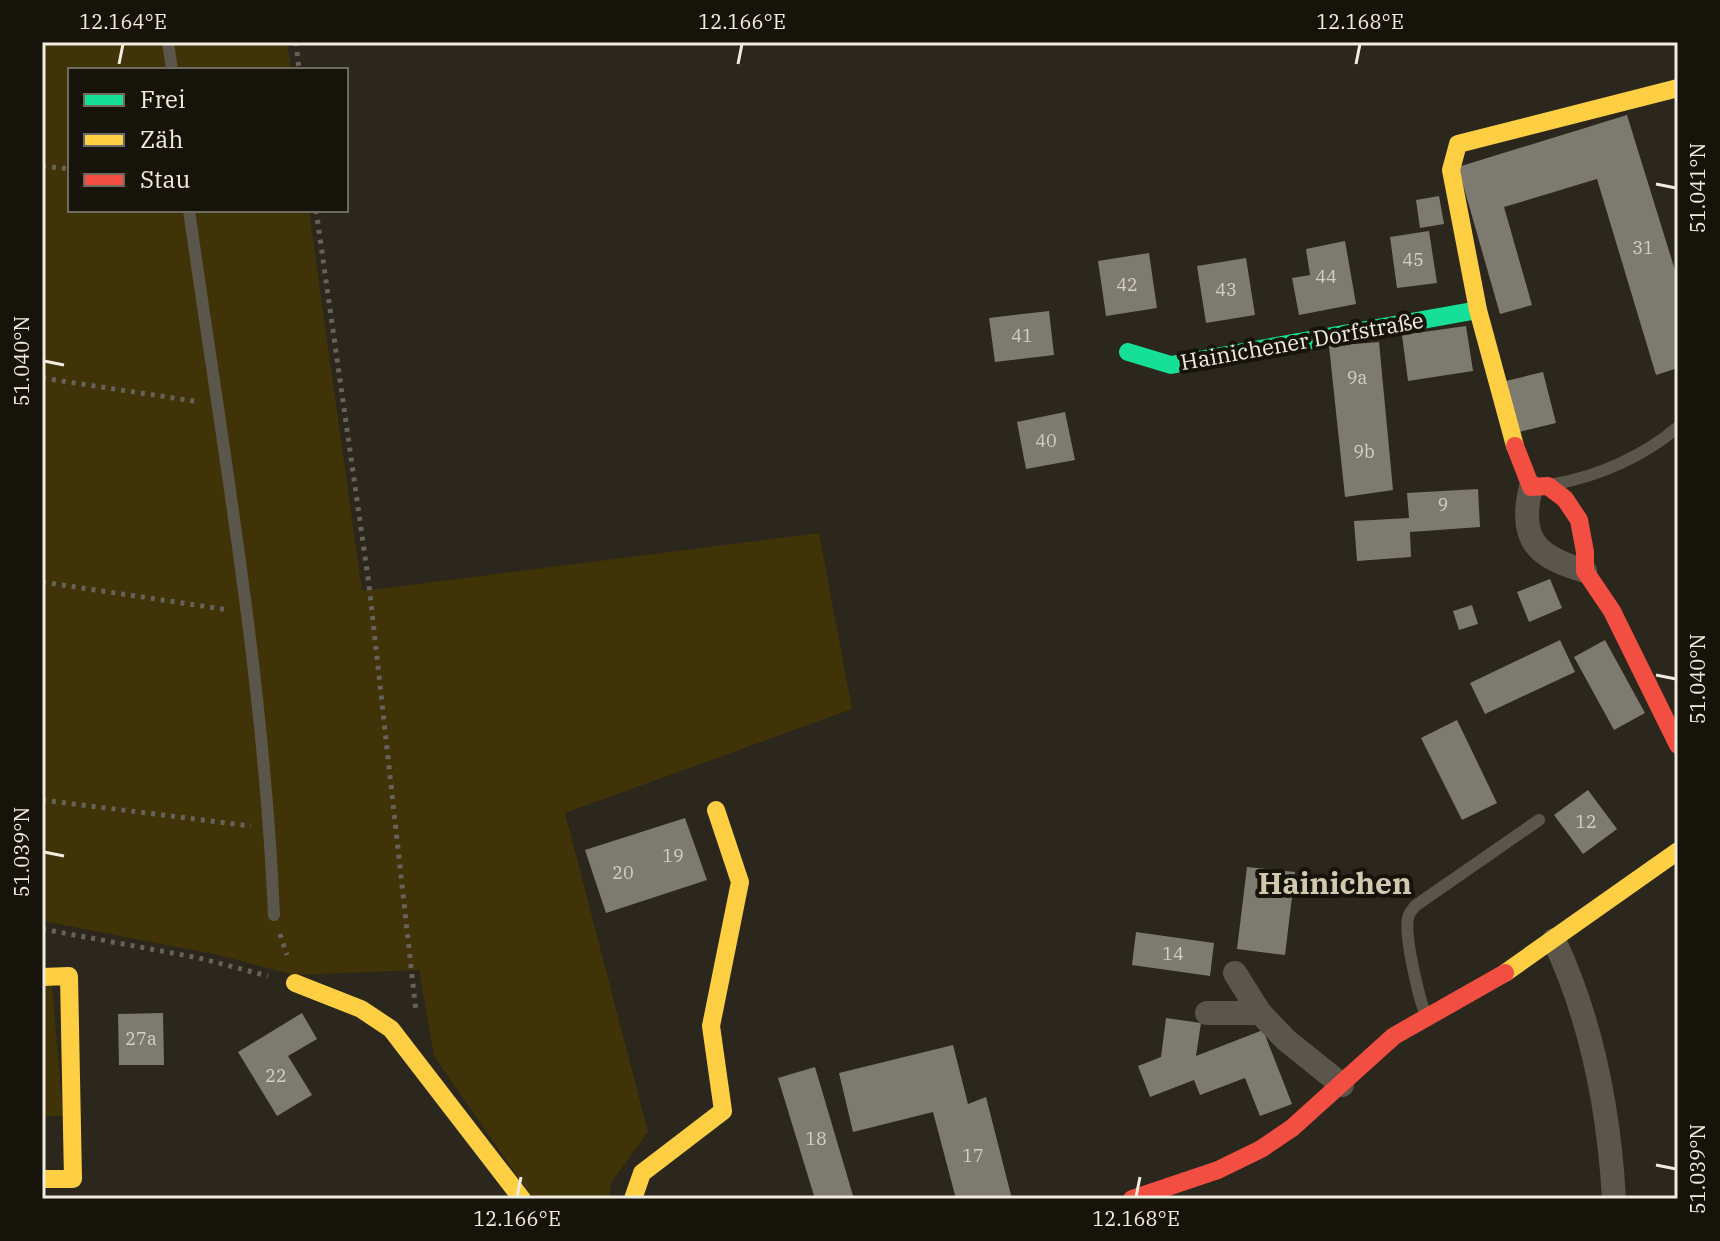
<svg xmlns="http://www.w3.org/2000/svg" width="1720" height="1241" font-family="'IBM Plex Serif',serif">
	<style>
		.green { fill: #403307 }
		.building { fill: #7d7a70 }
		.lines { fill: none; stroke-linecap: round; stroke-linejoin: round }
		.path { stroke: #666259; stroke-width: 5; stroke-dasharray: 4 6; stroke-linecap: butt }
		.lane { stroke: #5a564b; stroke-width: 12 }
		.street { stroke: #5a564b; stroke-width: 24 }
		.fast { stroke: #16e098; stroke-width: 18 }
		.slow { stroke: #ffcf43; stroke-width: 18 }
		.jam { stroke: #f24e42; stroke-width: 18 }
		.ticks { fill: none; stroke: #f0ecdf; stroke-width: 3 }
		.labels { text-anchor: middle; stroke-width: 8; stroke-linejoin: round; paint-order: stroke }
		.number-label { font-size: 18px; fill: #d3d0c3 }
		.street-label { font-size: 22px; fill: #f0ecdf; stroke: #16130a }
		.district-label { font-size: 30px; font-weight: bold; fill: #d1c8af; stroke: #16130a }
		.neatline { fill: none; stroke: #f0ecdf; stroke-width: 3 }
		.ticks-label { font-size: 20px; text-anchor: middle; fill: #f0ecdf }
	</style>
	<rect width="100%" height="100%" fill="#2b271c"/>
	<g class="green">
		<polygon points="42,42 287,42 291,70 70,70 70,210 309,210 362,591 819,533 852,709 565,813 648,1132 611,1183 609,1199 533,1199 434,1056 419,970 294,975 218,955 42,921"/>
		<polygon points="42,985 52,986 63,1116 42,1116"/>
	</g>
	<g class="building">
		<polygon points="1627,115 1678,280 1678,368 1656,375 1597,179 1504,207 1532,305 1500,314 1458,167"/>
		<polygon points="1439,196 1444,224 1420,228 1416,200"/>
		<polygon points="1429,231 1437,283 1397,288 1390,237"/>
		<polygon points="1345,241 1356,304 1299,315 1292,278 1310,275 1306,249"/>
		<polygon points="1149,253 1157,308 1106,316 1098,261"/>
		<polygon points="1246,258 1255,315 1206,323 1197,266"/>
		<polygon points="1049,311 1054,355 995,362 989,318"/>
		<polygon points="1466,326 1473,371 1408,381 1402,335"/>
		<polygon points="1379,342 1393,490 1345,497 1329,346"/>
		<polygon points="1543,372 1556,423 1519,432 1506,381"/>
		<polygon points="1065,412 1075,460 1026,469 1017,422"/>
		<polygon points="1478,489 1480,527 1410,532 1411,557 1357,561 1354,521 1409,518 1407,493"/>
		<polygon points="1550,579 1562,608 1529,622 1517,592"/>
		<polygon points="1472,605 1478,624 1459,630 1453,611"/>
		<polygon points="1560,640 1575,672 1485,714 1470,683"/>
		<polygon points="1605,640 1645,713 1614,730 1574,657"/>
		<polygon points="1457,720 1497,803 1462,820 1421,738"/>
		<polygon points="1588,790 1617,829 1583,854 1554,815"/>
		<polygon points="685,818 707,880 606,913 585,850"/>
		<polygon points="1247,867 1295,872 1285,955 1237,949"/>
		<polygon points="1136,932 1214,943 1210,976 1132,965"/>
		<polygon points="163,1013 164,1065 119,1065 118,1014"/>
		<polygon points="302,1013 317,1039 288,1056 312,1095 277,1116 238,1052"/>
		<polygon points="1166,1018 1201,1023 1196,1056 1263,1030 1292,1104 1260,1116 1245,1078 1200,1095 1194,1080 1150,1097 1138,1066 1161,1057"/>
		<polygon points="953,1045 968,1104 986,1097 1012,1199 956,1199 933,1112 853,1132 839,1073"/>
		<polygon points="815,1067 854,1199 815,1199 778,1078"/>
	</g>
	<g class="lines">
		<g class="path">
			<polyline points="296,42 299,70"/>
			<polyline points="42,166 70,169"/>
			<polyline points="316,210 369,585 416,1012"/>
			<polyline points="42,378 200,402"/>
			<polyline points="42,582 229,610"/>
			<polyline points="42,800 251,826"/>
			<polyline points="42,929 199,958 268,976"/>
			<polyline points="280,934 287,955"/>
		</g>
		<g class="lane">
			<polyline points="168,42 172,70"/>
			<path d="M189 210C222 444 264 679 274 915"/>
			<path d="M1555 484C1599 476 1644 456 1678 427"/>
			<path d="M1426 1016C1419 998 1404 936 1408 918 1409 913 1412 910 1415 906L1539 820"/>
		</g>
		<g class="street">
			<path d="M1531 487C1518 539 1536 557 1585 571"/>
			<path d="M1554 940C1592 1021 1609 1110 1614 1199"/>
			<polyline points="1235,973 1260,1013 1286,1040 1342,1085"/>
			<polyline points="1207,1013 1260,1013"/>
		</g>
		<polyline class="fast" points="1128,352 1171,365 1478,310"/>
		<g class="slow">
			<polyline points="1515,446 1478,310 1451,170 1458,144 1678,88"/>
			<polyline points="1505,973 1678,851"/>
			<polyline points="42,977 69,976 73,1179 42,1179"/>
			<polyline points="295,983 361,1009 391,1029 522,1199"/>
			<polyline points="633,1199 642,1173 723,1111 711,1026 740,882 716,810"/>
		</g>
		<g class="jam">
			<polyline points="1515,446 1531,487 1548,486 1565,499 1579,520 1585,552 1585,571 1612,611 1678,745"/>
			<polyline points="1132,1199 1218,1170 1261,1149 1292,1128 1394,1036 1505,973"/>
		</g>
	</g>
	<path class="ticks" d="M119 64 123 44M738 64 742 44M1356 64 1360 44M1656 184 1676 188M44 361 64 365M1656 675 1676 679M44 852 64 856M1656 1165 1676 1169M517 1197 521 1177M1136 1197 1140 1177"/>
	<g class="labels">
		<g class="number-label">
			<text x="1643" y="254">31</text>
			<text x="1413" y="266">45</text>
			<text x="1326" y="283">44</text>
			<text x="1127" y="291">42</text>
			<text x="1226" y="296">43</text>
			<text x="1022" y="342">41</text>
			<text x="1357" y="384">9a</text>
			<text x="1046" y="447">40</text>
			<text x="1364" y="458">9b</text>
			<text x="1443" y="511">9</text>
			<text x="1586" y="828">12</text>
			<text x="673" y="862">19</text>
			<text x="623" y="879">20</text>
			<text x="1173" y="960">14</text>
			<text x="141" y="1045">27a</text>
			<text x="276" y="1082">22</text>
			<text x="816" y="1145">18</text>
			<text x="973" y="1162">17</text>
		</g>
		<g class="street-label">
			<text transform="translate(1302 341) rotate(-10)" y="8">Hainichener Dorfstraße</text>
		</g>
		<g class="district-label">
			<text x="1335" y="894">Hainichen</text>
		</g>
	</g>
	<rect width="1720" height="1241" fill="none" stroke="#16130a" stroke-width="88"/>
	<rect x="68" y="68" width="280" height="144" fill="#16130a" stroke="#6d6a5f" stroke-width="2"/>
	<rect x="84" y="94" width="40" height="12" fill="#16e098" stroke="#6d6a5f" stroke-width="2"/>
	<text x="140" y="108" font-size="24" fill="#f0ecdf">Frei</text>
	<rect x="84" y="134" width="40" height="12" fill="#ffcf43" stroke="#6d6a5f" stroke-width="2"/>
	<text x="140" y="148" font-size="24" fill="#f0ecdf">Zäh</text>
	<rect x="84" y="174" width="40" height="12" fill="#f24e42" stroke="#6d6a5f" stroke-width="2"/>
	<text x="140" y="188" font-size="24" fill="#f0ecdf">Stau</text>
	<rect x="44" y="44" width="1632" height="1153" class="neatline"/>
	<g class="ticks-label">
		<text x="123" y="29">12.164°E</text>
		<text x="742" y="29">12.166°E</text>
		<text x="1360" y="29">12.168°E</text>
		<text transform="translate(1698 188) rotate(-90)" y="7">51.041°N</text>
		<text transform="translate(22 361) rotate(-90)" y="7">51.040°N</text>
		<text transform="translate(1698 679) rotate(-90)" y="7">51.040°N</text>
		<text transform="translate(22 852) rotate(-90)" y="7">51.039°N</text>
		<text transform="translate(1698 1169) rotate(-90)" y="7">51.039°N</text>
		<text x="517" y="1226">12.166°E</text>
		<text x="1136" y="1226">12.168°E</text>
	</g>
</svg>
